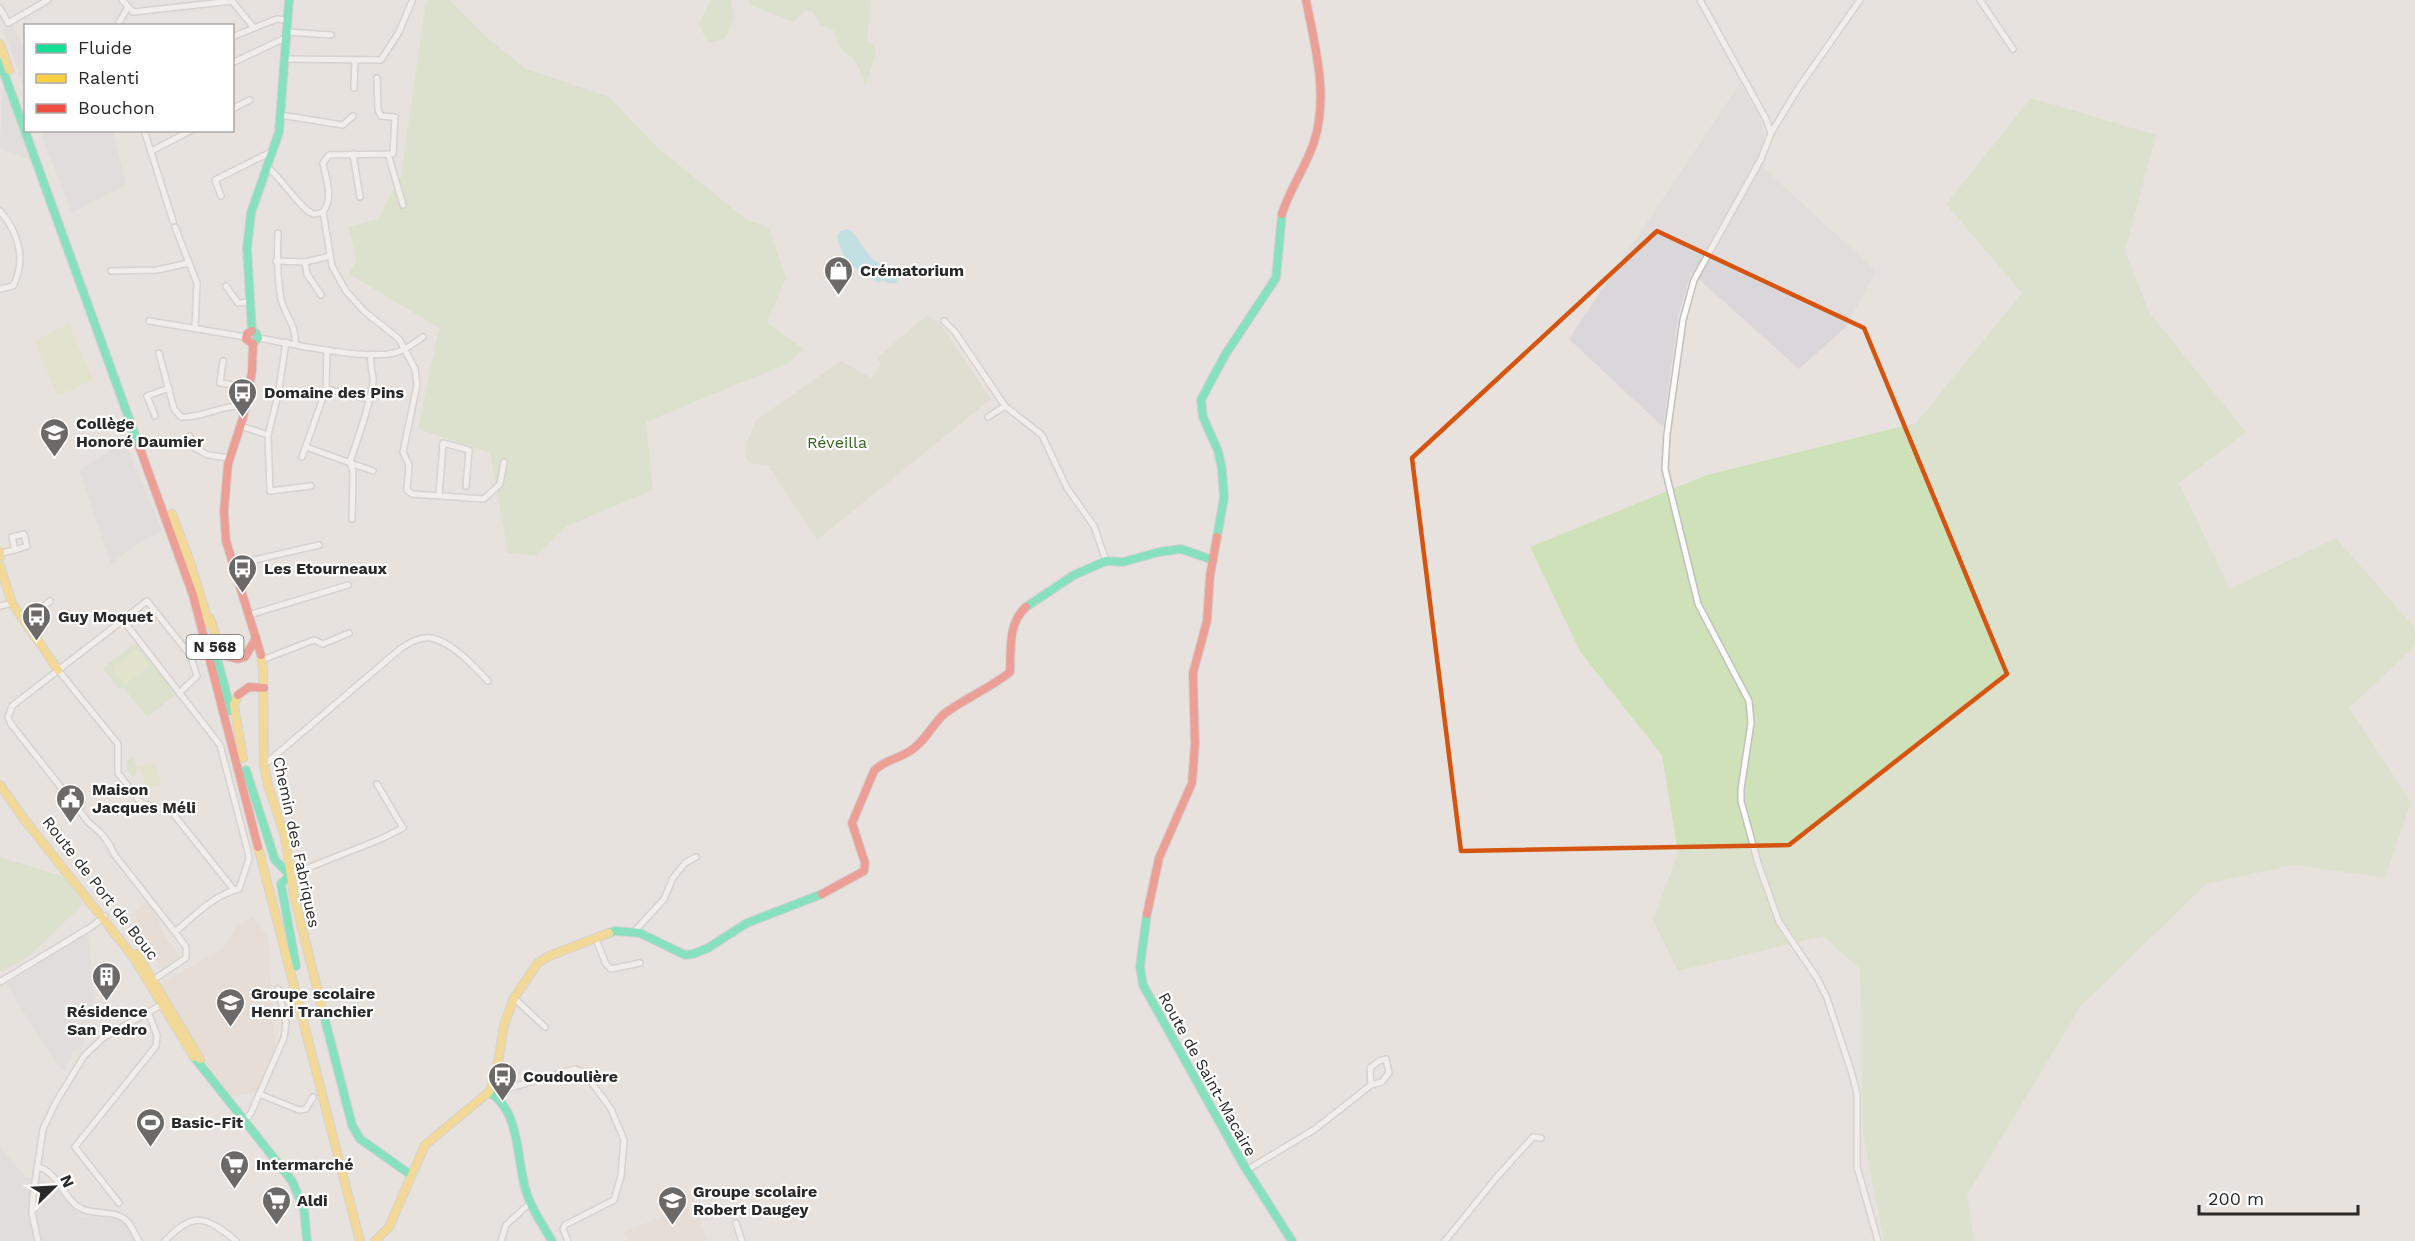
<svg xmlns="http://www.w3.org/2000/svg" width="2415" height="1241" font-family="'Work Sans',sans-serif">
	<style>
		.industrial { fill: #dad7da }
		.education { fill: #e2d8cc }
		.green { fill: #cfe1b8 }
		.cemetery { fill: #d5dac6 }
		.pitch { fill: #dae5b5 }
		.water { fill: #94dee7 }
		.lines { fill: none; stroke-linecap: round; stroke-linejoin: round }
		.street-casing { stroke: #c1bfbf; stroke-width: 8 }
		.fast-casing { stroke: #c1bfbf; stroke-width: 10 }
		.slow-casing { stroke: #c1bfbf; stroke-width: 10 }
		.jam-casing { stroke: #c1bfbf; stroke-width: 10 }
		.street { stroke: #fbfbfa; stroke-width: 5 }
		.fast { stroke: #16e098; stroke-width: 8 }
		.slow { stroke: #ffcf43; stroke-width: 8 }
		.jam { stroke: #f24e42; stroke-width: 8 }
		.marked { fill: none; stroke: #d5540f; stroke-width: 4.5; stroke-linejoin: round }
		.labels { text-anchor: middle; stroke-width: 4.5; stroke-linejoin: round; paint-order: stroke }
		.shield { fill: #fff; stroke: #696969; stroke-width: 1.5 }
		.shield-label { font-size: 15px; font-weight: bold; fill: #292929 }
		.poi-label { font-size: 16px; font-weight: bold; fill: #292929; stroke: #fff; text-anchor: start }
		.park-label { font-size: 16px; fill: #34631b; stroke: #fff }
		.street-label { font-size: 16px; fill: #292929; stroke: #fff }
	</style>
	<rect width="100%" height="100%" fill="#e7e2de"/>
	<g class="industrial">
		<polygon points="12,24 25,49 25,91 3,29"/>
		<polygon points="2,78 29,159 0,148"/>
		<polygon points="1740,83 1761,120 1765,140 1764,168 1876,271 1846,327 1799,369 1691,272 1678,316 1663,427 1569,339"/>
		<polygon points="40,131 113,131 126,185 72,213"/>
		<polygon points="125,442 162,531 138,544 111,564 79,470"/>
		<polygon points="88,933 94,997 82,1049 73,1051 65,1070 57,1065 6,984"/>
		<polygon points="0,1148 26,1177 50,1181 82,1218 88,1216 118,1220 124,1223 135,1241 0,1241"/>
	</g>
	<g class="education">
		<polygon points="146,902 158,918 161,931 180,957 162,970 128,927 136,918 132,914"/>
		<polygon points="253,916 268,938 275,1051 257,1092 233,1096 229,1094 204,1061 207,1058 206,1055 203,1055 160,983 223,949 235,928"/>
		<polygon points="688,1206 691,1217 699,1218 707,1241 627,1241 624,1232"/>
	</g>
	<g class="green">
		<polygon points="428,0 449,0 484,35 526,69 609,97 658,148 746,219 769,228 786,278 767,322 803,349 789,363 646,422 653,490 567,526 536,556 508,553 490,453 418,429 439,328 349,274 356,260 349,227 378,219 401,175 426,2"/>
		<polygon points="711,0 731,0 734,19 725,38 711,43 705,38 699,23"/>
		<path d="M747 0H871L867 41 874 45 876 52 866 86C860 79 862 70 856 63 845 47 840 56 834 31L820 25 813 12 805 11 794 22 753 6Z"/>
		<polygon points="2031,98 2156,135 2125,251 2149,312 2246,432 2179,483 2230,589 2336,538 2415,628 2415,646 2349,708 2411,802 2385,878 2294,865 2206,884 2081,1006 1967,1195 1974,1241 1884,1241 1863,1134 1860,969 1823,936 1678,971 1653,920 1678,852 1662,755 1581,653 1530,547 1707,475 1916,423 2022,293 1946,204"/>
		<polygon points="137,642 177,694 147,717 123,687 119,689 103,668"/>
		<polygon points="133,756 137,767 136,775 132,777 127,771 127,761"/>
		<polygon points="0,857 65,877 83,904 27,958 0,972"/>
	</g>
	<polygon class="cemetery" points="927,315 942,326 991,399 817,540 770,468 772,465 752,464 746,459 746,444 756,420 841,361 872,378 881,364 877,358"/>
	<g class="pitch">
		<polygon points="69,324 93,380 58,396 34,341"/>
		<polygon points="137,649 150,666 125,685 112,668"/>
		<polygon points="154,762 162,784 147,789 139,767"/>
	</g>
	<path class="water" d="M848 229C856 233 860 244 866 251 876 265 884 265 897 273L898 278 896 283 890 284 882 280 879 283C858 271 841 262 837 236L840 231Z"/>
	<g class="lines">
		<defs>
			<g id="street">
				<polyline points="122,0 133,12 232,1 254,28 277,19 287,20"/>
				<polyline points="1700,0 1766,119 1771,133"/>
				<polyline points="1860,0 1799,87 1771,133 1761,159 1694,280 1683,320 1667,434 1665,469 1698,604 1749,701 1751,723 1741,789 1741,801 1758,863 1779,922 1817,978 1827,998 1852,1074 1857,1094 1857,1167 1878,1241"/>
				<polyline points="1980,0 2013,49"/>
				<polyline points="0,8 8,23 48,0"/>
				<polyline points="117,26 128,7"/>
				<polyline points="286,32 331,35"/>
				<polyline points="232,37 254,28"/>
				<polyline points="284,59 381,60 399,32 412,1"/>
				<polyline points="232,63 285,38"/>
				<polyline points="354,88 355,60"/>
				<polyline points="232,109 250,100"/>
				<polyline points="280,115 343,125 353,116"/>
				<polyline points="144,130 173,221"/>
				<polyline points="151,151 192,130"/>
				<polyline points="353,154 360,197"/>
				<polyline points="388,154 403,205"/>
				<path d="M268 168C281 177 302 212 314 214 317 214 320 213 323 212 334 197 326 179 323 163L329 155 393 154 395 117 381 116 378 110 377 78"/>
				<polyline points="221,196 215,180 273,151"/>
				<path d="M0 211C18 232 27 260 13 286L0 289"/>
				<polyline points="323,212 332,266 346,291 364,311 399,339 415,369 417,385 403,452 409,465 407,490 412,494 484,499 500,484 504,462"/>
				<polyline points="175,227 197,283 195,328"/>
				<path d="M278 233C277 256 277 277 281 299 285 315 297 327 295 344"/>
				<polyline points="276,261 305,262 330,256"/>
				<polyline points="305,262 307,274 321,295"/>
				<polyline points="111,271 157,270 189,263"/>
				<polyline points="226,286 238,303 249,302"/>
				<polyline points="149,321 246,337"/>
				<polyline points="944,321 955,332 1005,406 1042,435 1067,488 1094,526 1106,561"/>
				<path d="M258 338C292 344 363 360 394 353 405 351 414 343 423 337"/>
				<path d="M159 353 174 409 181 417C201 419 224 403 245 407"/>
				<polyline points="223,361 220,383 249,387"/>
				<polyline points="326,389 369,399"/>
				<polyline points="155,416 147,396 169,388"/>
				<polyline points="988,417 1005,406"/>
				<polyline points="241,426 268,435 270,491 311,486"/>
				<polyline points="268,435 278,395 286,342"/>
				<polyline points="190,436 195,448 208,455 230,458"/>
				<polyline points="306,447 373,471"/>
				<polyline points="302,457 326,389 327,350"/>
				<polyline points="439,495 443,443 469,450 466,486"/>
				<path d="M352 519 353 471 350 462C355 446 375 392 373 378 371 369 370 363 371 354"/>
				<polyline points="1,553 15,550 12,537 24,534 27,546 15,550"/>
				<polyline points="233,565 319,545"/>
				<polyline points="0,606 12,603"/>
				<polyline points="249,615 348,585"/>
				<polyline points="123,620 147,601 190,655 197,676 179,693"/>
				<polyline points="25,623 50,601"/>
				<polyline points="262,660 314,640 323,644 349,633"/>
				<polyline points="58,670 118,744 118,773 141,803 171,811 234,890"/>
				<path d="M264 765 400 649C409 643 420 636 431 638 451 641 475 667 488 681"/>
				<polyline points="290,875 381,839 403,828 377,784"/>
				<polyline points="634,932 664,899 673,878 685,863 696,857"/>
				<polyline points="595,937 606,964 611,969 640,963"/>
				<polyline points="0,982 91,927 105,916"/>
				<path d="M150 982 186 958V947L175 932C194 916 215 894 239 889L249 859 248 852 220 745 123 620 12 706 8 717 11 724 89 823C101 832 108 840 114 854L175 932"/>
				<polyline points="514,998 545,1027"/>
				<polyline points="259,1094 299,1110 306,1109 313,1097"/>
				<polyline points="500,1097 510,1088 575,1069 584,1072 611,1109 624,1140 621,1176 614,1200 565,1225 563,1229 568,1241"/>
				<polyline points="244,1122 251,1113 284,1038 286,1023 278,989"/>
				<path d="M37 1167C55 1169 64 1197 77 1206 91 1217 114 1208 127 1221 132 1226 135 1235 139 1241"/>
				<polyline points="1247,1170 1315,1129 1371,1085 1382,1082 1389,1073 1386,1059 1379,1061 1370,1068 1371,1085"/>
				<polyline points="119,1203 75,1147 156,1046 157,1035 148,1012"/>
				<polyline points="736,1223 742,1241"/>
				<polyline points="38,1241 32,1213 33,1196 43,1129 56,1102 84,1056 103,1038 163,1004"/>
				<path d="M165 1241C193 1211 206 1216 236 1241"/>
				<polyline points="501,1241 506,1225 530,1203"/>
				<polyline points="1445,1241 1496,1178 1533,1137 1541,1138"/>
			</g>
			<g id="fast">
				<polyline points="0,62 139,446"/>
				<polyline points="252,331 247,248 251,213 279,132 289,0"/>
				<polyline points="252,331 256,333 258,338 253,344"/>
				<polyline points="1217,537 1224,498 1222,469 1218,451 1203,417 1201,400 1225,355 1276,278 1282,214"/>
				<polyline points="1026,607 1074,575 1106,561 1123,562 1159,552 1181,549 1213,560"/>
				<polyline points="216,654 231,711"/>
				<polyline points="246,770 275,860 290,875 281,884 296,966"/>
				<polyline points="1147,914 1140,966 1143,985 1243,1164 1292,1241"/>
				<polyline points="609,933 615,931 640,933 685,955 693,954 708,948 747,923 822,894"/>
				<polyline points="323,1012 352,1125 360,1139 411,1175"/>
				<polyline points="194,1057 292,1181 304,1209 307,1241"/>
				<path d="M489 1092C521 1111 516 1159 526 1191 531 1209 543 1225 552 1241"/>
			</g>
			<g id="slow">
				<polyline points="0,44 9,70"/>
				<polyline points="172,514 190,562 209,624"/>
				<polyline points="0,552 0,557"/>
				<polyline points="0,566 12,603 58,670"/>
				<polyline points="210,618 220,650 226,656"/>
				<polyline points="261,655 263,669 264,765 268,785 285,837 294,896 323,1012"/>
				<polyline points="238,695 234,705 243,758"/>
				<polyline points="0,785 24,819 134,958 194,1057"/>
				<polyline points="258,847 360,1241"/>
				<polyline points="137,954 200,1059"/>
				<polyline points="375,1241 389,1227 425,1145 489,1092 496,1076 504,1025 514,998 537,964 549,956 609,933"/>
			</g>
			<g id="jam">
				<path d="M1282 214C1290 188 1306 167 1314 142 1329 96 1315 46 1306 0"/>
				<polyline points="252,331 247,334 246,339 253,344"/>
				<polyline points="253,344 252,372 243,418 228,464 224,511 226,541 261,655"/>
				<polyline points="139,446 193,595 258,847"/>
				<polyline points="226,656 238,659 245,657 256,638"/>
				<polyline points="238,695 249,687 264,688"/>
				<path d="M822 894 864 871 865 863 852 823 874 771C884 760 898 759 910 751 924 743 932 725 944 714 965 698 989 689 1010 672 1011 649 1008 623 1026 607"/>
				<polyline points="1147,914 1159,858 1192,783 1195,744 1193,673 1207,621 1210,576 1217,537"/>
			</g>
		</defs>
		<use href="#street" class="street-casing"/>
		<use href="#fast" class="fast-casing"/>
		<use href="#slow" class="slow-casing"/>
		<use href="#jam" class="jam-casing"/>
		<use href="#street" class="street"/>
		<use href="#fast" class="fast"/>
		<use href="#slow" class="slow"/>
		<use href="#jam" class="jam"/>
	</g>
	<path d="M0 0H2415V1241H0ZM1657 231 1864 328 2007 674 1789 845 1461 851 1412 458Z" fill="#e7e2de" fill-opacity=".55" fill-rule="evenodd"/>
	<path class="marked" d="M1657 231 1864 328 2007 674 1789 845 1461 851 1412 458Z"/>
	<defs>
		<symbol id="shop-pin" viewBox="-11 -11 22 30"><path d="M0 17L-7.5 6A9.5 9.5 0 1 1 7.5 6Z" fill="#6c6a68" stroke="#fff"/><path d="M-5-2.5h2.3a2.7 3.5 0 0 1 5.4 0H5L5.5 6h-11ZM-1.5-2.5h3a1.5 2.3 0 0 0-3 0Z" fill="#fff"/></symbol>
		<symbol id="bus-pin" viewBox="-11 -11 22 30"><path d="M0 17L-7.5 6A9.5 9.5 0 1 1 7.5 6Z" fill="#6c6a68" stroke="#fff"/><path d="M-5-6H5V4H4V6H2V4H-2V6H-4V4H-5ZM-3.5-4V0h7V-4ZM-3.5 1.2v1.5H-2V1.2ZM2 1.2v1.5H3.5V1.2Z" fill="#fff"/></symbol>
		<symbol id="school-pin" viewBox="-11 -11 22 30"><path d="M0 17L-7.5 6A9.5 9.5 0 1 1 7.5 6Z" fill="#6c6a68" stroke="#fff"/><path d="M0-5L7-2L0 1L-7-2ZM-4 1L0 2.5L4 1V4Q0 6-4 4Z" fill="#fff"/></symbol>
		<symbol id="civic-pin" viewBox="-11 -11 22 30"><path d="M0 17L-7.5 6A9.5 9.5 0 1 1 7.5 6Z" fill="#6c6a68" stroke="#fff"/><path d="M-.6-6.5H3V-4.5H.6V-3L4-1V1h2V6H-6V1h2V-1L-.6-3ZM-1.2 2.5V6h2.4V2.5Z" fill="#fff"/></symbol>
		<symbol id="building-pin" viewBox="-11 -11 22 30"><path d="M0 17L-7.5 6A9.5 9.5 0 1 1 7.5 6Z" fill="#6c6a68" stroke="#fff"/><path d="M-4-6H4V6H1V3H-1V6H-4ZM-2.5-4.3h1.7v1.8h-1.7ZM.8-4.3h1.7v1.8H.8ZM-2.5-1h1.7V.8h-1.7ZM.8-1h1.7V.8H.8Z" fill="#fff"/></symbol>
		<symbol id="stadium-pin" viewBox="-11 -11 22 30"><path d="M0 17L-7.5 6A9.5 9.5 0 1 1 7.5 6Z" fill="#6c6a68" stroke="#fff"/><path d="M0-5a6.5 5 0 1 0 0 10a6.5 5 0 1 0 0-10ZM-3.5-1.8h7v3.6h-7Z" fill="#fff"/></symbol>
		<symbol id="supermarket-pin" viewBox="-11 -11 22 30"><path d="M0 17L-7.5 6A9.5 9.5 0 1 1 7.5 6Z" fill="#6c6a68" stroke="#fff"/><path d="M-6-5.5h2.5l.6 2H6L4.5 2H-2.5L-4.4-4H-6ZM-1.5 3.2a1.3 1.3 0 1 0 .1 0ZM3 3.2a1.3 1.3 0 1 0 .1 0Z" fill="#fff"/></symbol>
	</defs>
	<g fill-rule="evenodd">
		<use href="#shop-pin" x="822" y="254" width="33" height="45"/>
		<use href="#bus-pin" x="226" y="376" width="33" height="45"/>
		<use href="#school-pin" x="38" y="416" width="33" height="45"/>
		<use href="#bus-pin" x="226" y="552" width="33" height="45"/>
		<use href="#bus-pin" x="20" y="600" width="33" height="45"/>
		<use href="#civic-pin" x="54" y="782" width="33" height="45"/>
		<use href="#building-pin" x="90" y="960" width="33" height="45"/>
		<use href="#school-pin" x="214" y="986" width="33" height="45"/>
		<use href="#bus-pin" x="486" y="1060" width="33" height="45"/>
		<use href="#stadium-pin" x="134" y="1106" width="33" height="45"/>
		<use href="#supermarket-pin" x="218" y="1148" width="33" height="45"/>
		<use href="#supermarket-pin" x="260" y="1184" width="33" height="45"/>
		<use href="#school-pin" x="656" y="1184" width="33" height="45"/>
	</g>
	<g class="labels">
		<rect class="shield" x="186.5" y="635" width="57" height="24" rx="4.5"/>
		<g class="shield-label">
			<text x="215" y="652">N 568</text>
		</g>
		<g class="poi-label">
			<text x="860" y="276">Crématorium</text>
			<text x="264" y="398">Domaine des Pins</text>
			<text x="76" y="429">Collège<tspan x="76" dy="18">Honoré Daumier</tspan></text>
			<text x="264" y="574">Les Etourneaux</text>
			<text x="58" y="622">Guy Moquet</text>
			<text x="92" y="795">Maison<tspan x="92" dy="18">Jacques Méli</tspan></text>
			<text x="251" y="999">Groupe scolaire<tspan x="251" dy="18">Henri Tranchier</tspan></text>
			<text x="107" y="1017" text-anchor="middle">Résidence<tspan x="107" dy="18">San Pedro</tspan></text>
			<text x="523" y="1082">Coudoulière</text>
			<text x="171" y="1128">Basic-Fit</text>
			<text x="256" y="1170">Intermarché</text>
			<text x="693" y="1197">Groupe scolaire<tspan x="693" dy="18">Robert Daugey</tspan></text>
			<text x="297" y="1206">Aldi</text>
		</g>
		<g class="park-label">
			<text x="837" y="448">Réveilla</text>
		</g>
		<g class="street-label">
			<text transform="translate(297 842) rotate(78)" y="6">Chemin des Fabriques</text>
			<text transform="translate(101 888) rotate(52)" y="6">Route de Port de Bouc</text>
			<text transform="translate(1208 1074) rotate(61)" y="6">Route de Saint-Macaire</text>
		</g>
	</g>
	<rect x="24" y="24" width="210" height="108" fill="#ffffff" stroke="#a9a9a9" stroke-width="1.5"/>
	<rect x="36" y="44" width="30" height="9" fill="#16e098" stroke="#a9a9a9" stroke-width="1.5"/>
	<text x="78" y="54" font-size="18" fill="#292929">Fluide</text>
	<rect x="36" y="74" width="30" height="9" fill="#ffcf43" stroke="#a9a9a9" stroke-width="1.5"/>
	<text x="78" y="84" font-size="18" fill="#292929">Ralenti</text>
	<rect x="36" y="104" width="30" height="9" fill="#f24e42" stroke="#a9a9a9" stroke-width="1.5"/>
	<text x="78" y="114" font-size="18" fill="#292929">Bouchon</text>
	<g transform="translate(54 1187) rotate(66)" stroke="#ffffff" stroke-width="4.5" paint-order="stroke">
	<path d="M0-4.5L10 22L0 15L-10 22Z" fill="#292929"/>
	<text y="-9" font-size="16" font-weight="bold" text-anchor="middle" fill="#292929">N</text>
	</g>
	<path d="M2199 1205v9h159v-9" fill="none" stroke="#292929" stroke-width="3"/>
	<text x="2208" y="1205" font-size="18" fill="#292929" stroke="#ffffff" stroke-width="4.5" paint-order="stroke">200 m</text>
</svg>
